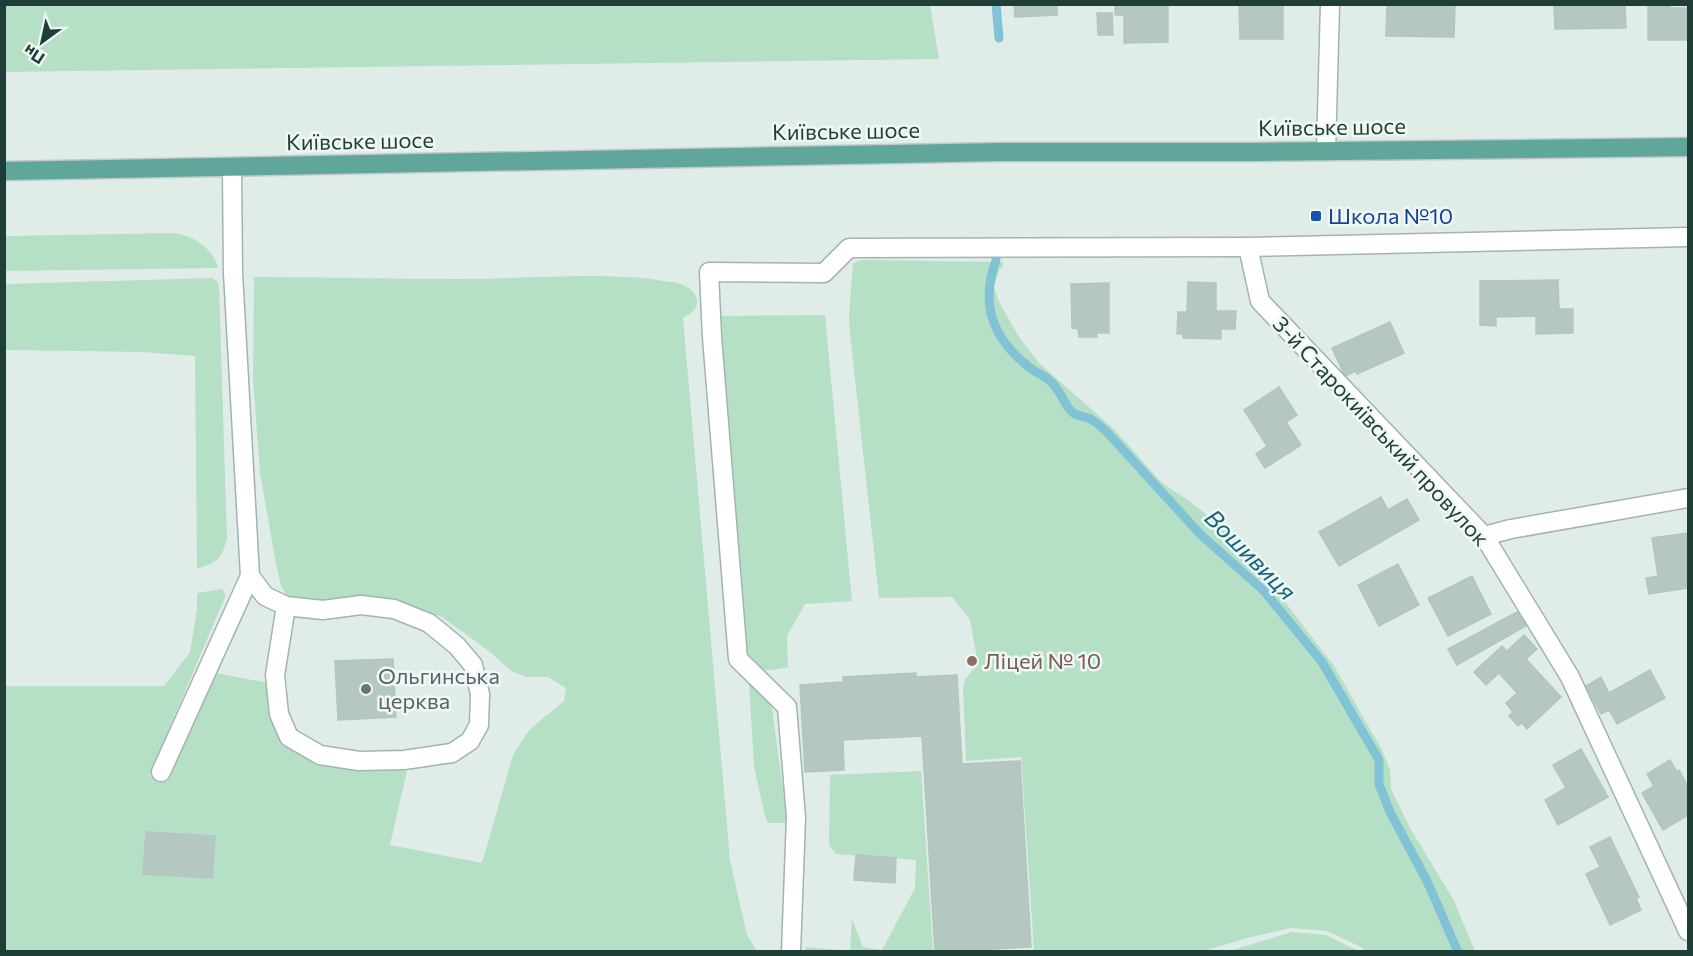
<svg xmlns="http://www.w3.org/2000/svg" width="1693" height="956" font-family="Commissioner,sans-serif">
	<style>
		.green { fill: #b6e0c5 }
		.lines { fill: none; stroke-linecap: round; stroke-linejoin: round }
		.stream { stroke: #82c2d7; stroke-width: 9 }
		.building { fill: #b5c7c1; stroke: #b2c6c0; stroke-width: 1.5 }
		.minor-casing { stroke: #a2b4b0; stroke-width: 21 }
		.major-casing { stroke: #c0c9c7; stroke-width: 21 }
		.minor { stroke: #fff; stroke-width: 18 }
		.major { stroke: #60a69a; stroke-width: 18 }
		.transit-dot { fill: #1a4fb4; stroke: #f0f8f5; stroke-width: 2 }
		.education-dot { fill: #8d6e63; stroke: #f0f8f5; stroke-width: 2 }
		.worship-dot { fill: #6b7280; stroke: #f0f8f5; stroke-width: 2 }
		.labels { text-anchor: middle; stroke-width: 5; stroke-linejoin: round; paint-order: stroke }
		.street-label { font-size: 22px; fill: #1f3e38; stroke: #f0f8f5 }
		.transit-label { font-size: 22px; fill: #164399; stroke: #f0f8f5; text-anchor: start }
		.education-label { font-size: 22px; fill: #785e54; stroke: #f0f8f5; text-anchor: start }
		.worship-label { font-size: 22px; fill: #5b616d; stroke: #f0f8f5; text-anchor: start }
		.water-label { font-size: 24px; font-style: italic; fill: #14647f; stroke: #f0f8f5 }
	</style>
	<rect width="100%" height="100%" fill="#e0ece8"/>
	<g class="green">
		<polygon points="4,5 930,5 939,59 5,72"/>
		<path d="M174 233C194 236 212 247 218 268L5 271V236Z"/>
		<polygon points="862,260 1002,262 1004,264 999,271 994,287 999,302 1019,337 1039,363 1114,429 1162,483 1185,498 1220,525 1252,559 1334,666 1382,750 1390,770 1391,789 1410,828 1454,901 1475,951 1365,951 1361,947 1327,931 1291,928 1247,938 1204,951 1008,951 1034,950 1021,757 966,761 963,688 965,679 978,664 970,620 952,597 879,598 850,334 849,315 853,263"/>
		<path d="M254 277C323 277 392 279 460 279 515 279 571 274 625 277 641 277 656 280 671 282 694 284 710 305 683 318L730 860 747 935 757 951 5 952V686H164L190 652 197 609V593L222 589 226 595 149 776 167 782 216 673 268 683C268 697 270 721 277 734 297 771 370 768 407 771L390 845 482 863 513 755 530 729 564 701 566 688 548 677H527L511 671 490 652 442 617 384 599 343 597 313 603 287 596 281 586 276 564 260 473 253 380Z"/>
		<path d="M212 278 217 281 219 285 227 539C221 560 217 562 197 569L195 356 143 352 5 350V284Z"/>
		<path d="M825 315 852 601 805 604 787 636 788 667C769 671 761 673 745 659L718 316Z"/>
		<polygon points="749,683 754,684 772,708 787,820 785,823 768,823 765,816 754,767"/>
		<polygon points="921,771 933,951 805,952 806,947 850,951 852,919 863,947 882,950 915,888 916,860 836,854 829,845 830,775"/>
		<polygon points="1292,932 1326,935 1359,951 1229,951"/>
	</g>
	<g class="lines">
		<g class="stream">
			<polyline points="996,4 999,38"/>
			<path d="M996 260C980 304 992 338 1029 367 1035 372 1043 375 1049 380 1060 389 1062 400 1070 410 1076 417 1084 416 1091 419 1096 422 1101 427 1106 431L1200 534 1264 591 1322 662 1379 760V784L1390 812 1427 881 1458 952"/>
		</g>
	</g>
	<g class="building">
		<polygon points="1014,4 1057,4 1057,15 1015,17"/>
		<polygon points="1115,4 1168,6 1168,42 1124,43 1124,15 1115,15"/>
		<polygon points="1239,4 1283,4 1283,39 1240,39"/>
		<polygon points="1387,4 1455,4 1454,37 1386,36"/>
		<polygon points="1554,4 1625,6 1626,28 1555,29"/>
		<polygon points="1648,4 1670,4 1670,8 1688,8 1688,40 1648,40"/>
		<polygon points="1097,13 1112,13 1113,35 1098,35"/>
		<polygon points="1558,280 1559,309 1573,309 1573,333 1536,334 1536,316 1496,317 1496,326 1480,325 1480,281"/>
		<polygon points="1188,282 1216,283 1216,311 1236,311 1235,329 1221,329 1221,339 1183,338 1183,334 1177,334 1178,312 1187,312"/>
		<polygon points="1109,283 1109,333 1097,333 1097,337 1079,337 1078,329 1072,328 1071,284"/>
		<polygon points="1390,322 1404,353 1357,374 1356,371 1345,376 1332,348"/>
		<polygon points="1279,387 1297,415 1286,422 1301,445 1265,468 1256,454 1267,446 1244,410"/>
		<polygon points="1381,497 1388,510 1407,499 1419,520 1339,566 1319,532"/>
		<polygon points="1688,533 1688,588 1649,594 1646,578 1658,576 1652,538"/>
		<polygon points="1398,564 1419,605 1379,626 1358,585"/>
		<polygon points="1472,576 1491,614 1448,636 1428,598"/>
		<polygon points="1517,612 1526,626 1457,665 1448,649"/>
		<polygon points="1524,635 1537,649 1526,659 1561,697 1527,729 1522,723 1518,726 1509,716 1513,712 1506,703 1517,693 1499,673 1486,685 1474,672 1502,646 1507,651"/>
		<polygon points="393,659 396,717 338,720 335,661"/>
		<polygon points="1650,670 1665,698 1617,724 1609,710 1601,714 1586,686 1601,677 1609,693"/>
		<polygon points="916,673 916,677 957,675 962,764 1020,761 1031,947 935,952 922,736 843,740 844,770 805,772 800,685 843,682 843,677"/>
		<polygon points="1581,749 1608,797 1558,825 1545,800 1566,788 1553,765"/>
		<polygon points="1670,760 1677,772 1679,770 1688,787 1688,815 1663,830 1642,793 1654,786 1647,774"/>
		<polygon points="146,832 215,836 212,878 143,874"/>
		<polygon points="1610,837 1639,897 1636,898 1641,910 1610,925 1586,874 1600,867 1590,847"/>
		<polygon points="856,855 896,858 895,883 854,880"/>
	</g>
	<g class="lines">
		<defs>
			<g id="minor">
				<polyline points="1326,151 1330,4"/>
				<polyline points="1248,247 1260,301 1484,536 1570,677 1688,931"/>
				<polyline points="1484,536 1511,529 1688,498"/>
				<polyline points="250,576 265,596 286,606 323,610 361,605 394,609 429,623 457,646 473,665 480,694 479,725 470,741 452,753 404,760 359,761 320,755 289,737 279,714 275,675 286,606"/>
				<polyline points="161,772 250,576 233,273 232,168"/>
				<polyline points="791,952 796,817 787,707 738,659 712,337 709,272 824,273 849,248 1248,247 1688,237"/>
			</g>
			<polyline id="major" points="4,171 1001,152 1258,152 1688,147"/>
		</defs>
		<use href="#minor" class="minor-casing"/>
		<use href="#major" class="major-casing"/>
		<use href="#minor" class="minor"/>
		<use href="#major" class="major"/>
	</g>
	<rect class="transit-dot" x="1310" y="210" width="12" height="12" rx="3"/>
	<circle class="education-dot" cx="972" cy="661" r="6"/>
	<circle class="worship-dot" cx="366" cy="689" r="6"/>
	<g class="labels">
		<g class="street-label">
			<text transform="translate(1332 127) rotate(-1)" y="8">Київське шосе</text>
			<text transform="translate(846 131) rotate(-1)" y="8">Київське шосе</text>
			<text transform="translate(360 141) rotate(-1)" y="8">Київське шосе</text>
			<text transform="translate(1381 431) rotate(47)" y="8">3-й Старокиївський провулок</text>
		</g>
		<g class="transit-label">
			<text x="1328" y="224">Школа №10</text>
		</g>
		<g class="education-label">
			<text x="984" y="669">Ліцей № 10</text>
		</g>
		<g class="worship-label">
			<text x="378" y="684">Ольгинська<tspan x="378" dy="25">церква</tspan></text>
		</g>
		<g class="water-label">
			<text transform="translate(1250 555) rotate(45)" y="8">Вошивиця</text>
		</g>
	</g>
	<rect width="1693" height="956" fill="none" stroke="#1f3e38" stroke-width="12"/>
	<g transform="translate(42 42) rotate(213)" stroke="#f0f8f5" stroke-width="4.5" paint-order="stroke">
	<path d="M0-4.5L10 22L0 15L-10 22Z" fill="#1f3e38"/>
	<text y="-9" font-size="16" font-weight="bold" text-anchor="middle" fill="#1f3e38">Пн</text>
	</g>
</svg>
